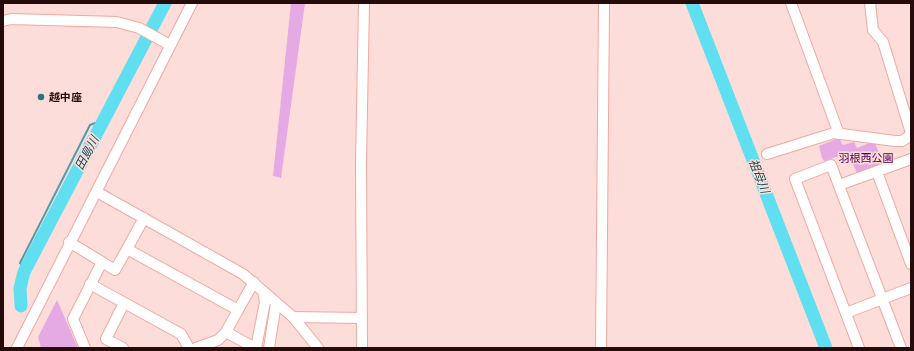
<svg xmlns="http://www.w3.org/2000/svg" width="914" height="351" font-family="Signika,'Noto Sans JP',sans-serif">
	<style>
		.green { fill: #e5aae4 }
		.lines { fill: none; stroke-linecap: round; stroke-linejoin: round }
		.stream { stroke: #4e9fab; stroke-width: 2 }
		.river { stroke: #5fdff0; stroke-width: 13 }
		.minor-casing { stroke: #f2a89f; stroke-width: 12 }
		.minor { stroke: #fff; stroke-width: 10 }
		.poi-dot { fill: #2c747d; stroke: #fcddd9; stroke-width: 1.5 }
		.labels { text-anchor: middle; stroke-width: 3; stroke-linejoin: round; paint-order: stroke }
		.poi-label { font-size: 11px; font-weight: bold; fill: #250b09; stroke: #fcddd9; text-anchor: start }
		.park-label { font-size: 11px; fill: #510053; stroke: #fcddd9 }
		.water-label { font-size: 12px; font-style: italic; fill: #164f56; stroke: #fcddd9 }
	</style>
	<rect width="100%" height="100%" fill="#fcddd9"/>
	<g class="green">
		<polygon points="291,3 305,3 281,178 273,176"/>
		<polygon points="839,138 843,145 854,142 857,148 872,142 875,143 884,165 858,175 848,153 824,161 822,158 819,146"/>
		<polygon points="57,300 78,348 41,348 38,337"/>
	</g>
	<g class="lines">
		<polyline class="stream" points="26,269 20,263 22,259 90,125 95,123 101,126"/>
		<g class="river">
			<polyline points="692,3 826,348"/>
			<polyline points="21,306 20,288 24,272 165,3"/>
		</g>
		<defs>
			<g id="minor">
				<polyline points="791,3 839,134"/>
				<polyline points="870,3 873,30 883,42 911,133"/>
				<polyline points="3,21 11,19 117,22 139,28 170,45"/>
				<polyline points="767,154 834,133 895,141 902,141 911,135"/>
				<polyline points="877,172 911,264"/>
				<polyline points="839,185 911,159"/>
				<polyline points="97,192 243,274 293,317 318,348"/>
				<polyline points="144,218 127,249 238,310 226,332 255,348"/>
				<polyline points="69,242 102,262 73,319 85,348"/>
				<polyline points="102,262 115,270 127,249"/>
				<polyline points="90,284 181,334 189,348"/>
				<polyline points="238,310 254,282"/>
				<polyline points="846,313 911,288"/>
				<polyline points="293,317 362,318"/>
				<polyline points="17,348 192,3"/>
				<polyline points="123,348 106,339 124,303"/>
				<polyline points="196,348 218,340 226,332"/>
				<polyline points="256,348 265,302 263,291"/>
				<polyline points="269,348 276,303"/>
				<polyline points="362,348 361,162 364,3"/>
				<polyline points="601,348 604,3"/>
				<polyline points="859,348 795,179 831,165 901,348"/>
			</g>
		</defs>
		<use href="#minor" class="minor-casing"/>
		<use href="#minor" class="minor"/>
	</g>
	<circle class="poi-dot" cx="41" cy="97" r="4"/>
	<g class="labels">
		<g class="poi-label">
			<text x="49" y="101">越中座</text>
		</g>
		<g class="park-label">
			<text x="866" y="162">羽根西公園</text>
		</g>
		<g class="water-label">
			<text transform="translate(87 153) rotate(-62)" y="4">田島川</text>
			<text transform="translate(759 176) rotate(69)" y="4">祖母川</text>
		</g>
	</g>
	<rect width="914" height="351" fill="none" stroke="#250b09" stroke-width="8"/>
</svg>
